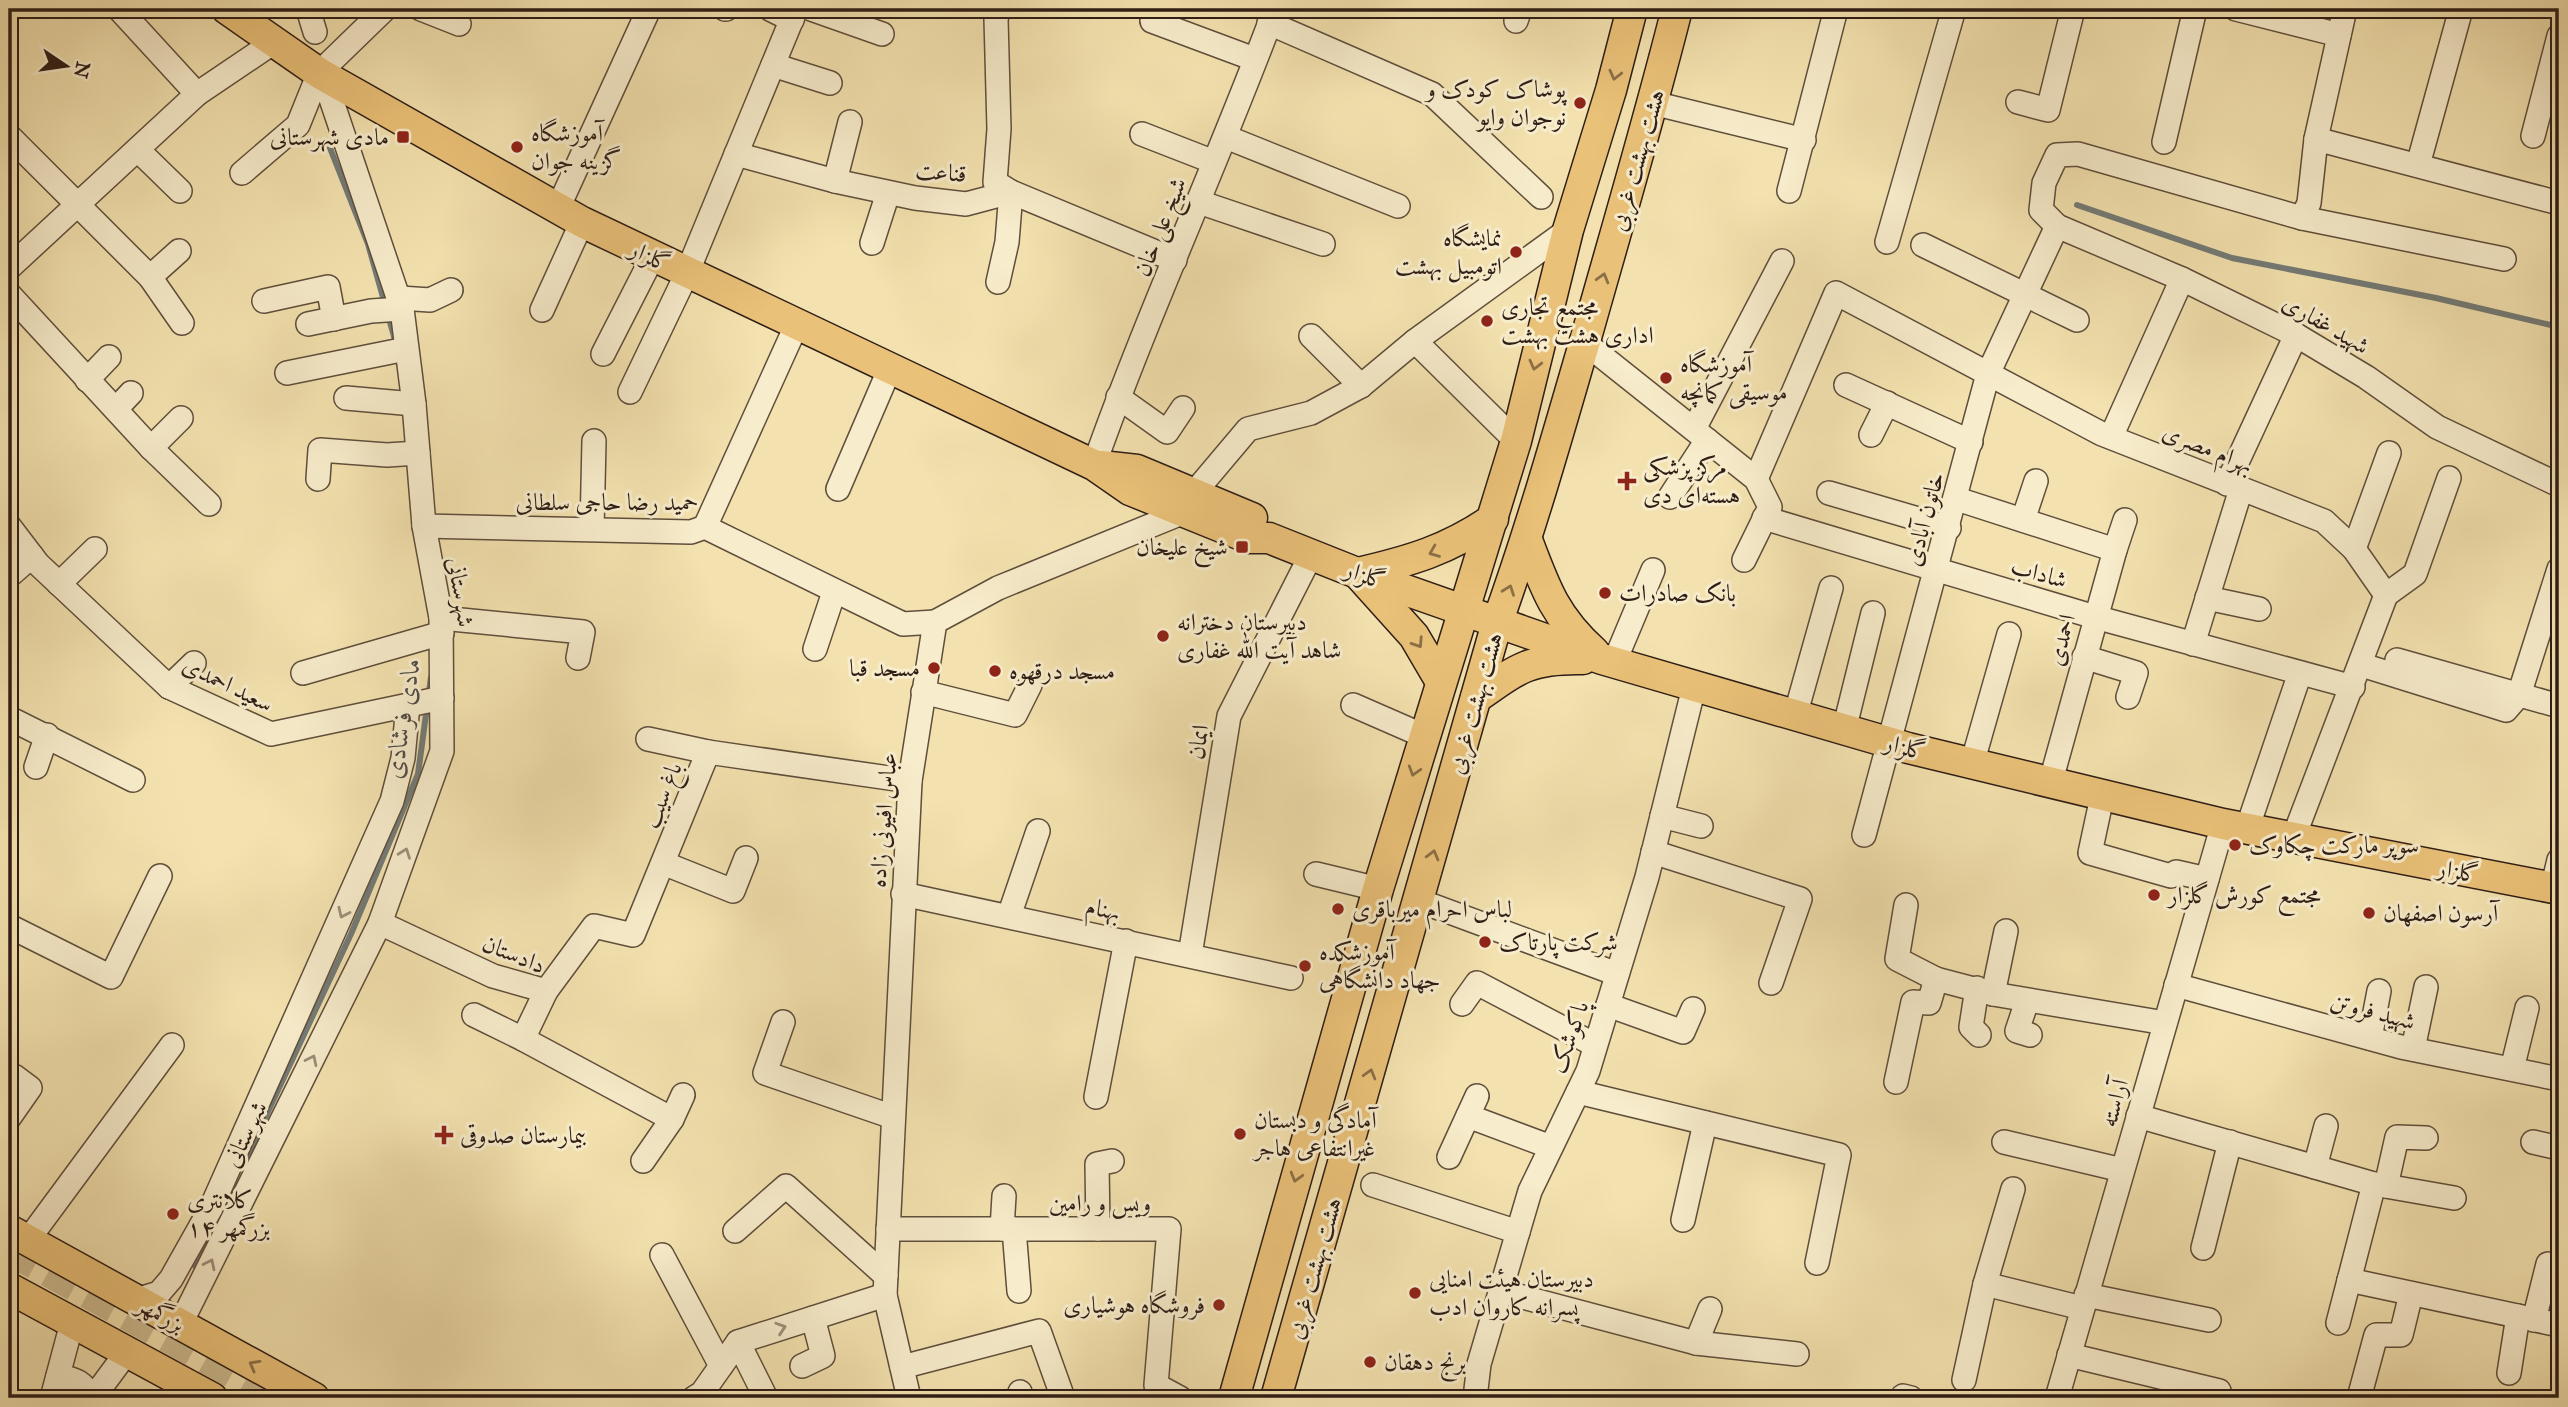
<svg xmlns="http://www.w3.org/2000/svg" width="2568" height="1407" font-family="'IM FELL Great Primer',Amiri,serif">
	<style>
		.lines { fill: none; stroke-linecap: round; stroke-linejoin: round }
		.stream { stroke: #737b77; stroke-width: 6 }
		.major-tunnel { stroke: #ccbb90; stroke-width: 30; stroke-dasharray: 30 15; stroke-linecap: butt }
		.minor-casing { stroke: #5f4e3c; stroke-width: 26 }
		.major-casing { stroke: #2e1d16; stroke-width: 33 }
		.minor { stroke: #f7eccb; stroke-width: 23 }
		.major { stroke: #eac178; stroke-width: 30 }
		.oneway { stroke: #8c6f47 }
		.oneway2 { stroke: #9d8f7a }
		.poi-dot { fill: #8f2418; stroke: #f7eccb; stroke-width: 2.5 }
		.labels { text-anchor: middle; stroke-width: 6; stroke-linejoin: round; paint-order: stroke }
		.poi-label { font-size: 24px; fill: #2e1d16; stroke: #f7eccb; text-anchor: start }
		.street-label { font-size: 24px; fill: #2e1d16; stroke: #f7eccb }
		.water-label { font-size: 26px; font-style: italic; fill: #504c46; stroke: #f7eccb }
	</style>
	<rect width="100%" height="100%" fill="#f3e2af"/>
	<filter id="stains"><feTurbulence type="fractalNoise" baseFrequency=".00286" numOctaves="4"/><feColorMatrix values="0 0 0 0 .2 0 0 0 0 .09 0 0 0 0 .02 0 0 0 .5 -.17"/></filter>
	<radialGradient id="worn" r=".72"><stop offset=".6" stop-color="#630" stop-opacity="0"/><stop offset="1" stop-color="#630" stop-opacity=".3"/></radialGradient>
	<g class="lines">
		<g class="stream">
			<polyline points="328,143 368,244 395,340"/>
			<polyline points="2077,205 2232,258 2436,298 2559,327"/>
			<polyline points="242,1167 351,934 418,774 431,677"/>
			<polyline points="195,1266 215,1224"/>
		</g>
		<polyline class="major-tunnel" points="9,1250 277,1398"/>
		<defs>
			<g id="minor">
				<polyline points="119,9 197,94"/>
				<polyline points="308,9 315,32"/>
				<polyline points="421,9 459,24"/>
				<polyline points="725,9 726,9"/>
				<polyline points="770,9 792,20"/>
				<polyline points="811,9 882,34"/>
				<polyline points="2236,9 2339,35"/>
				<polyline points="1152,21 1254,59"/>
				<polyline points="1516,21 1520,9"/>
				<polyline points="1269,23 1432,94 1541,197"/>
				<polyline points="773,65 830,83"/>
				<polyline points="2018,102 2048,110 2073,9"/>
				<polyline points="1653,103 1804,140"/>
				<polyline points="1142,134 1214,162"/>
				<polyline points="9,136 150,277 182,323"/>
				<polyline points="2533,136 2559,36"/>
				<polyline points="1226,137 1398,206"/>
				<polyline points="2316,139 2559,203"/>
				<polyline points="2164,142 2195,9"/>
				<polyline points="139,151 180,191"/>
				<polyline points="736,154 835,181 915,198 966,204 1011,192 1175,260"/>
				<polyline points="2418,165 2461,9"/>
				<polyline points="242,173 298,125 319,73 385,9"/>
				<polyline points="835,181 850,122"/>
				<polyline points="1789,191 1836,9"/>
				<polyline points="1199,202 1323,244"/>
				<polyline points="558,208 649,9"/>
				<polyline points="2302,218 2309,203 2316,139 2345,9"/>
				<polyline points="1887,242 1954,9"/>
				<polyline points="872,243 888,193"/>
				<polyline points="1923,245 2077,320"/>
				<polyline points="2504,259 2302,218 2078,154 2057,155 2044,183 2041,210 2057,226 2182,279 2296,335 2366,377 2437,427 2559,485"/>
				<polyline points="9,268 197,94 274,42"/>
				<polyline points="150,277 179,251"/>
				<polyline points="998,282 1007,242 1011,192 995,182 999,129 996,19 999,9"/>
				<polyline points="9,294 151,448 209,504"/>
				<polyline points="400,298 430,300 451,290"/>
				<polyline points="264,301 328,287 334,319"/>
				<polyline points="542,310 582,222"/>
				<polyline points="308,324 371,311 402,309"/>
				<polyline points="1311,336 1361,386"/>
				<polyline points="1415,341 1568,230"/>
				<polyline points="1584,342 1756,479 1770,507 1744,560"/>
				<polyline points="603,354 652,258"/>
				<polyline points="287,373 406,349"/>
				<polyline points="87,380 109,357"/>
				<polyline points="1846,385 1971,442"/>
				<polyline points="630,392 687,273 796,9"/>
				<polyline points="1118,397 1167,432 1183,408"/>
				<polyline points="346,398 414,404"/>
				<polyline points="116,409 131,393"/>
				<polyline points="1694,429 1782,261"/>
				<polyline points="1871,435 1887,403"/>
				<polyline points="2111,437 2182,279"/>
				<polyline points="151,448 181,418"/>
				<path d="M1094 465C1149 310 1218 162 1275 9"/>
				<polyline points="318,479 320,450 387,455 418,453"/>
				<polyline points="1756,479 1836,293 2102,434 2324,521 2354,549 2386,595"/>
				<polyline points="2227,484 2296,335"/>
				<polyline points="838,489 890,368"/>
				<polyline points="1194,493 1248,429 1311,413 1361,386 1415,341 1516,441"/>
				<polyline points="1829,493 1949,528"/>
				<polyline points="1670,497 1707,440"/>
				<polyline points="1957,499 2115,550 2050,784"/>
				<polyline points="1764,518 2095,617 2353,687"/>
				<polyline points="2023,520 2036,481"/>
				<polyline points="9,526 38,564 169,687 271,734 442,698"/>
				<polyline points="424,526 691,532 705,527 903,624 935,622"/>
				<polyline points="705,527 796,326"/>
				<polyline points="592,529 594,441"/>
				<polyline points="2354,549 2389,453"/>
				<polyline points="2115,550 2125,520"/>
				<polyline points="9,576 32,556"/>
				<polyline points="59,584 95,549"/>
				<polyline points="2386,595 2415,574 2449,478"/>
				<polyline points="2207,598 2259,609"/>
				<polyline points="441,618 583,632 578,658"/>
				<polyline points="2193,644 2241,489"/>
				<polyline points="815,649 834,592"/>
				<polyline points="2084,657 2136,673 2128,697"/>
				<polyline points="2397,660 2559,706"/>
				<polyline points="1614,663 1653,570"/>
				<polyline points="2362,665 2506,710 2519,695 2559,569"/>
				<polyline points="303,673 442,633"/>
				<polyline points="169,687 194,663"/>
				<polyline points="923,692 1015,715 1030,685"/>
				<polyline points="1353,705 1424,736"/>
				<polyline points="1795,716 1831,588"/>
				<polyline points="9,718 133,780"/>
				<polyline points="1844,730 1873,613"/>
				<polyline points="648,739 708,752"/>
				<polyline points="1972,764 2009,634"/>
				<polyline points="36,767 47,735"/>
				<polyline points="2102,797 2090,853 2171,876 2176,872 2207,879"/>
				<polyline points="1662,816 1701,826"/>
				<polyline points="2247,829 2300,673"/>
				<polyline points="1864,835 1988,374 2057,226"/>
				<polyline points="2293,839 2386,595"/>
				<polyline points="1653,852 1800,899 1771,983"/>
				<polyline points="663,863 733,891 746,858"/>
				<polyline points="1316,874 1378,889"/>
				<polyline points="2552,889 2559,860"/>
				<polyline points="903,894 1291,978"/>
				<polyline points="1420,901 1617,974"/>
				<polyline points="1906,905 1897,959 1936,979 1993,994 2165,1023"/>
				<polyline points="1009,916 1038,831"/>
				<polyline points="380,923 493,976 546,991"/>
				<polyline points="9,926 111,977 160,876"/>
				<polyline points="1190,955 1229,716 1311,555"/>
				<polyline points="2176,985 2401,1047 2559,1079"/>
				<polyline points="1977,988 1971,1027 1979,1035"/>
				<polyline points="1993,994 2006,931"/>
				<polyline points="2027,1001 2017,1031 2030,1035"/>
				<polyline points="1462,1004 1477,983 1595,1045"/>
				<polyline points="1608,1005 1683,1032 1693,1009"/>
				<polyline points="474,1015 523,1039"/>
				<polyline points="783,1022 765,1073 893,1117"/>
				<polyline points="2370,1038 2379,991"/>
				<polyline points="2413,1049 2426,987"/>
				<polyline points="2512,1069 2527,1008"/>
				<polyline points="1896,1082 1913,1002 1929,1003 1936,979"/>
				<polyline points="1578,1092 1839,1155 1817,1263"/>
				<polyline points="1096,1097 1126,941"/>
				<polyline points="1468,1116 1551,1147"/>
				<polyline points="2138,1116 2374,1184 2454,1198"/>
				<polyline points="9,1118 30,1088 14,1076"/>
				<polyline points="672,1119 523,1039 546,991 594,926 633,935 708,752 910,781"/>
				<polyline points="2004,1142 2122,1170"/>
				<polyline points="2533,1142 2559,1148"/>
				<polyline points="1449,1157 1477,1096"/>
				<polyline points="643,1161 672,1119 683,1095"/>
				<polyline points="2315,1167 2326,1126"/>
				<polyline points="1373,1185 1518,1232"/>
				<polyline points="2386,1186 2397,1137 2426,1138"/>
				<polyline points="1683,1220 1705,1123"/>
				<polyline points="888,1229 1169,1229 1156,1385 1180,1398"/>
				<polyline points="1002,1229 1004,1196"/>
				<polyline points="1014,1229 1019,1291"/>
				<polyline points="1098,1229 1097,1164 1112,1161"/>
				<polyline points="735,1231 786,1186 886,1276"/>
				<polyline points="28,1240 172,1045"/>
				<polyline points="2203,1248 2230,1142"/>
				<polyline points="662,1255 721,1366"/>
				<polyline points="2349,1280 2559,1325"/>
				<polyline points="1985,1284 2082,1308"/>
				<polyline points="1500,1291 1696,1343 1797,1354"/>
				<polyline points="2086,1295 2209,1320"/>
				<polyline points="136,1300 159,1293 171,1279 211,1208 392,801 403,758 408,705"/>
				<polyline points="2534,1320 2548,1264"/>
				<polyline points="2338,1323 2374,1184"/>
				<polyline points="180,1325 380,923 442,751 441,618 424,526 414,404 402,309 323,75"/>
				<polyline points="738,1342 766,1398"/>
				<polyline points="1696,1343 1710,1309"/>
				<polyline points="2069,1355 2219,1391"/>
				<polyline points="802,1366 823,1356 813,1318"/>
				<polyline points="902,1367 1039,1331 1063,1398"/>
				<polyline points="2509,1373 2518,1316"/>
				<path d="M58 1376C76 1379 83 1382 92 1398"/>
				<polyline points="1964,1380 1985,1284 2013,1189"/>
				<polyline points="1020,1392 1021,1398"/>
				<polyline points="52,1398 72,1323"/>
				<polyline points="93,1398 127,1352"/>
				<polyline points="694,1398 702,1393 738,1342 885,1295"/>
				<polyline points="909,1398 885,1295 910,781 935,622 998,588 1184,512"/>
				<polyline points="1475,1398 1479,1364 1530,1191 1588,1071 1608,1005 1647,877 1694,687"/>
				<polyline points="1902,1398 1903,1396 1911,1398"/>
				<polyline points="2057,1398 2223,824"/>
				<polyline points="2359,1398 2376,1335 2401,1335 2411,1294"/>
			</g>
			<g id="major">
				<polyline points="227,9 319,73 582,222 1094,465 1130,490 1249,538 1269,538 1357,573 1602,659 1908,748 2223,824 2559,889"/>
				<polyline points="1101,466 1137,470 1252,518"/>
				<path d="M1527 540C1545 588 1555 617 1594 652"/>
				<path d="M1358 573C1410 561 1448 550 1493 519"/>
				<polyline points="1360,576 1414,636 1441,682"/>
				<path d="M1476 698C1518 668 1530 658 1583 659"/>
				<polyline points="9,1230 314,1398"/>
				<polyline points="9,1288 212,1398"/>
				<polyline points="1234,1398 1378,889 1516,441 1568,230 1611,90 1632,9"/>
				<path d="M1276 1398 1497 623C1532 526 1560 427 1589 327 1619 221 1650 116 1677 9"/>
			</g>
		</defs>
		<use href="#minor" class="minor-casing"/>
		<use href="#major" class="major-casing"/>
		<use href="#minor" class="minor"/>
		<use href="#major" class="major"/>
	</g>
	<defs><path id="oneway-chevron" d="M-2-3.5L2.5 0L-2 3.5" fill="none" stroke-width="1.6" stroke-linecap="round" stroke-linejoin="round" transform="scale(1.75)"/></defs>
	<g class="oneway">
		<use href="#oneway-chevron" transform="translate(1615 75) rotate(104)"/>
		<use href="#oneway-chevron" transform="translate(1603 278) rotate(-74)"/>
		<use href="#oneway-chevron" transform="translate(1535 365) rotate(104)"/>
		<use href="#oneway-chevron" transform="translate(1434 552) rotate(158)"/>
		<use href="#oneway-chevron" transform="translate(1509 590) rotate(-70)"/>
		<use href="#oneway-chevron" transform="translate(1418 643) rotate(57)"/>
		<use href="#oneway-chevron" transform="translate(1414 771) rotate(107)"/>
		<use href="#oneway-chevron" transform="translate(1433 855) rotate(-75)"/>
		<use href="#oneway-chevron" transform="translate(1370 1074) rotate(-74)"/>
		<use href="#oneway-chevron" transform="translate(1296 1177) rotate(106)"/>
		<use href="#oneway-chevron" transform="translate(254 1365) rotate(-151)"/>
	</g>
	<g class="oneway2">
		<use href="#oneway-chevron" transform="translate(405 853) rotate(-70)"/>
		<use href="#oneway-chevron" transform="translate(343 913) rotate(115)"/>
		<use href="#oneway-chevron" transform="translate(312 1060) rotate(-64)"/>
		<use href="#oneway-chevron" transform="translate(210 1264) rotate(-64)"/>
		<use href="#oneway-chevron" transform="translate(781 1328) rotate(-18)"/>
	</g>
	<g class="poi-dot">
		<circle cx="1580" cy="103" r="7"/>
		<rect x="396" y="130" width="14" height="14" rx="3.5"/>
		<circle cx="517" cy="147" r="7"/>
		<circle cx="1516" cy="252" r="7"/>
		<circle cx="1487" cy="321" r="7"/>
		<circle cx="1666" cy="378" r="7"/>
		<path d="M1623.5 470.5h7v7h7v7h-7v7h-7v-7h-7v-7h7z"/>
		<rect x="1235" y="540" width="14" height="14" rx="3.5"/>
		<circle cx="1605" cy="593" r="7"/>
		<circle cx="1163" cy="636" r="7"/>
		<circle cx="934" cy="668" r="7"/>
		<circle cx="995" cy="671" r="7"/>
		<circle cx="2235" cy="845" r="7"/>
		<circle cx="2154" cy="895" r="7"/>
		<circle cx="1338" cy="909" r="7"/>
		<circle cx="2369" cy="913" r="7"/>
		<circle cx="1485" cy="942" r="7"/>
		<circle cx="1305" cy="966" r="7"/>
		<circle cx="1240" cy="1134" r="7"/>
		<path d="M440.5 1124.5h7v7h7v7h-7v7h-7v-7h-7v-7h7z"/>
		<circle cx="173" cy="1214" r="7"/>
		<circle cx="1415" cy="1293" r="7"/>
		<circle cx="1219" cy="1305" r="7"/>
		<circle cx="1370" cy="1362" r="7"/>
	</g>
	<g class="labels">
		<g class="poi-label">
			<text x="1566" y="97" text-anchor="end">پوشاک کودک و<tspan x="1566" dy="28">نوجوان وایو</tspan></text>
			<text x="531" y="141">آموزشگاه<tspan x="531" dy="28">گزینه جوان</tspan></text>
			<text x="389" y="145" text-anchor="end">مادی شهرستانی</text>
			<text x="1502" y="246" text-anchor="end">نمایشگاه<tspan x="1502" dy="28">اتومبیل بهشت</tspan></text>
			<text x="1501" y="315">مجتمع تجاری<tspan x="1501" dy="28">اداری هشت بهشت</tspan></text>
			<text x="1680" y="372">آموزشگاه<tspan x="1680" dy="28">موسیقی کمانچه</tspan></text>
			<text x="1643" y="475">مرکز پزشکی<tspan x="1643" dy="28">هسته‌ای دی</tspan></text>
			<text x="1228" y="555" text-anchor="end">شیخ علیخان</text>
			<text x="1619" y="601">بانک صادرات</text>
			<text x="1177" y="630">دبیرستان دخترانه<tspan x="1177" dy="28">شاهد آیت الله غفاری</tspan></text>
			<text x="920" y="676" text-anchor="end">مسجد قبا</text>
			<text x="1009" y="679">مسجد درقهوه</text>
			<text x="2249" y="853">سوپر مارکت چکاوک</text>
			<text x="2168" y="903">مجتمع کورش گلزار</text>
			<text x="1352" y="917">لباس احرام میرباقری</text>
			<text x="2383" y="921">آرسون اصفهان</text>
			<text x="1499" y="950">شرکت پارتاک</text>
			<text x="1319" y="960">آموزشکده<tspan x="1319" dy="28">جهاد دانشگاهی</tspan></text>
			<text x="1254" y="1128">آمادگی و دبستان<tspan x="1254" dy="28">غیرانتفاعی هاجر</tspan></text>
			<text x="460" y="1143">بیمارستان صدوقی</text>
			<text x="187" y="1208">کلانتری<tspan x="187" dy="28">۱۴ بزرگمهر</tspan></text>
			<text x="1429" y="1287">دبیرستان هیئت امنایی<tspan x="1429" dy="28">پسرانه کاروان ادب</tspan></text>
			<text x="1205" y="1313" text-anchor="end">فروشگاه هوشیاری</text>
			<text x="1384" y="1370">برنج دهقان</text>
		</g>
		<g class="street-label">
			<text transform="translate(1637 160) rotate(-74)" y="8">هشت بهشت غربی</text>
			<text transform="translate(941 172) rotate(5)" y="8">قناعت</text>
			<text transform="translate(1160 227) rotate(-68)" y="8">شیخ علی خان</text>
			<text transform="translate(650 256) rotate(26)" y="8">گلزار</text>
			<text transform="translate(2326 324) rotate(30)" y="8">شهید غفاری</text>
			<text transform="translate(2208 448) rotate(22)" y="8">بهرام مصری</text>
			<text x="607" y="510">حمید رضا حاجی سلطانی</text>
			<text transform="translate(1924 519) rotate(-75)" y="8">خاتون آبادی</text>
			<text transform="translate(2039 573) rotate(16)" y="8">شاداب</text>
			<text transform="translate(1365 575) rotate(20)" y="8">گلزار</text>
			<text transform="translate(461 592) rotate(81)" y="8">شهرستانی</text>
			<text transform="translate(2061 640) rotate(-75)" y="8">احمدی</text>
			<text transform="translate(228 684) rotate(26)" y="8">سعید احمدی</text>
			<text transform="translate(1475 703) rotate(-74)" y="8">هشت بهشت غربی</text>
			<text transform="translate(1198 742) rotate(-81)" y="8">ایمان</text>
			<text transform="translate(1905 747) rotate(15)" y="8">گلزار</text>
			<text transform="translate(662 795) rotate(-68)" y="8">باغ سیب</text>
			<text transform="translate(883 820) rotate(-85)" y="8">عباس افیونی زاده</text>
			<text transform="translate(2458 871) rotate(11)" y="8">گلزار</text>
			<text transform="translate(1103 909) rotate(12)" y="8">بهنام</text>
			<text transform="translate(514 954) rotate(22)" y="8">دادستان</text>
			<text transform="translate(2373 1011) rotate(15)" y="8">شهید فروتن</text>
			<text transform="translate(1569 1037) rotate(-71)" y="8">پاکوشک</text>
			<text transform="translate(2114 1103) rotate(-74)" y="8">آراسته</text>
			<text transform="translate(245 1134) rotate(-64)" y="8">شهرستانی</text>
			<text x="1100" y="1211">ویس و رامین</text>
			<text transform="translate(1314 1268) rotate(-74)" y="8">هشت بهشت غربی</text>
			<text transform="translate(161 1314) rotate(29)" y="8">بزرگمهر</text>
		</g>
		<g class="water-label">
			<text transform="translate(402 718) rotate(-81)" y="9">مادی فرشادی</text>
		</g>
	</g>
	<rect width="2568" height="1407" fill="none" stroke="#f3e2af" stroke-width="35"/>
	<rect x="10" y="10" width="2547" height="1386" fill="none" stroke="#2e1d16" stroke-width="3.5"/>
	<rect x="18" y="18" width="2533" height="1372" fill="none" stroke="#2e1d16" stroke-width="2"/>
	<g transform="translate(66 66) rotate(103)" stroke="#f7eccb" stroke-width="5" paint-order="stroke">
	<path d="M0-5L12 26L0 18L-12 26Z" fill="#2e1d16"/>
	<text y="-10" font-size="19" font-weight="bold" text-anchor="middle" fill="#2e1d16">N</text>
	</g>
	<rect width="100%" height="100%" filter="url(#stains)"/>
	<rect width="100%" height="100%" fill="url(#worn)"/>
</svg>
